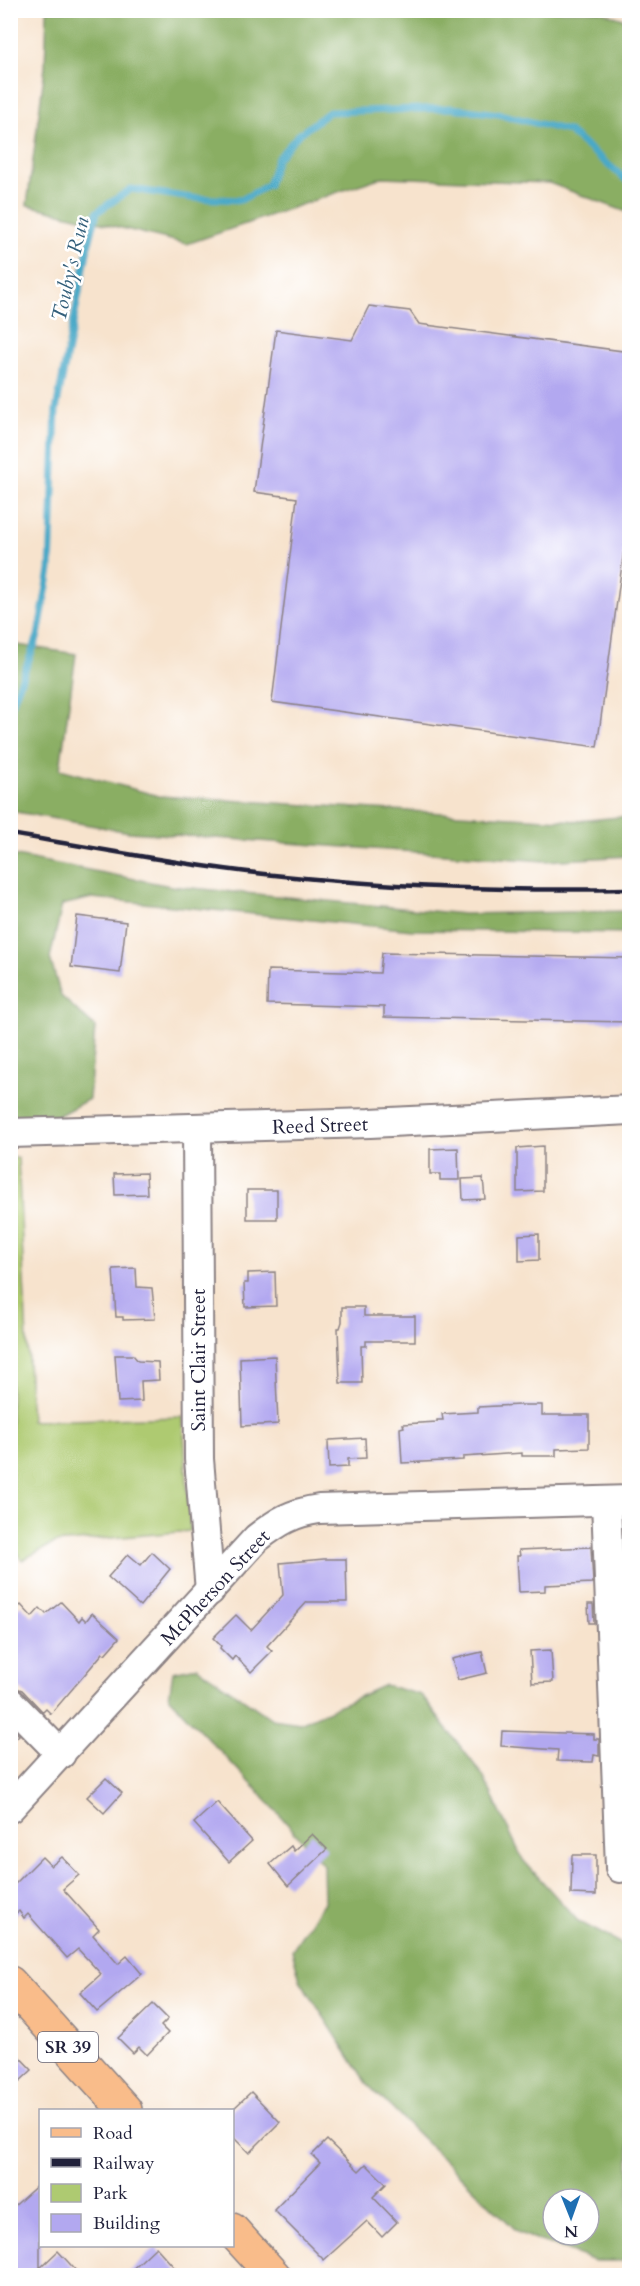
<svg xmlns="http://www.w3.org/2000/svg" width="640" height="2286" font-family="Cardo,serif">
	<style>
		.green { fill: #aeca71; stroke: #687656; stroke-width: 1.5 }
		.forest { fill: #8aae63; stroke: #56684f; stroke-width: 1.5; fill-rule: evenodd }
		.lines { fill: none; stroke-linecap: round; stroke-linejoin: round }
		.stream { stroke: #48a9c7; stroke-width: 7 }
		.building { fill: #b2a8f0 }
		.minor-casing { stroke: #8c8284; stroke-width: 32 }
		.major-casing { stroke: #8c8284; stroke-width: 36 }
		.minor { stroke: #fff; stroke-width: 28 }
		.major { stroke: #f9bc8a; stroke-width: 33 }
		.rail { stroke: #22223b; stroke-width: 4.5 }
		.labels { text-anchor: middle; stroke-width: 5; stroke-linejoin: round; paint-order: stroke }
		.shield { fill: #fff; stroke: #646476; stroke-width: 1.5 }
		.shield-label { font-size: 18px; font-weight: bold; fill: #22223b }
		.street-label { font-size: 20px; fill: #22223b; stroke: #fff }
		.water-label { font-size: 21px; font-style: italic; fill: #335f7a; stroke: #fff }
	</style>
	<rect width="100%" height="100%" fill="#fff"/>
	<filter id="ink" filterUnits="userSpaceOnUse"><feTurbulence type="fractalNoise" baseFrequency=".0167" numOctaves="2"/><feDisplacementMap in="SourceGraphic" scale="12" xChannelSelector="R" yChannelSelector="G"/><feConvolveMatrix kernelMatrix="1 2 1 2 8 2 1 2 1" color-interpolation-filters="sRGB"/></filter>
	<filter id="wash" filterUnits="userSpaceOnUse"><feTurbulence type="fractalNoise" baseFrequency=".008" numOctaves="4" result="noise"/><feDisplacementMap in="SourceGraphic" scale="24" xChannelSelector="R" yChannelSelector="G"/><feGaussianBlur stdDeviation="1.35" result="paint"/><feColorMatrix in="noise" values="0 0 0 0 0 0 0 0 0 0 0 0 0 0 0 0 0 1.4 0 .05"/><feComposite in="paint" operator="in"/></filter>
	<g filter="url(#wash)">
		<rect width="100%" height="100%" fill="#f7e3cd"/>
		<polygon class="green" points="10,1158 18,1158 31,1421 183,1417 190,1531 55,1543 22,1560 11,1540"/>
		<g class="forest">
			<polygon points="600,11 629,21 629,213 549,183 382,177 187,244 27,205 45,67 47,11"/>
			<polygon points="11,644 76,654 60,769 159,796 578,821 629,816 629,856 545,861 129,832 11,811"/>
			<polygon points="11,855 171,886 464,914 629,911 629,933 412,930 92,898 62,905 50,958 61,996 95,1027 89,1099 54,1118 11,1122"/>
			<path d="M197 1667 272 1719 300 1723 385 1685 421 1695 483 1776 523 1860 578 1921 629 1948V2261H595L519 2233 367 2084 300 1980 292 1950 324 1902 323 1865 264 1797 169 1698 173 1672ZM553 2199H589V2235H553Z"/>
		</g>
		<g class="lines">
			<polyline class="stream" points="10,709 38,636 50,570 56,410 87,252 97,212 131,189 192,198 241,200 268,185 277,159 298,135 329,112 452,108 499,114 568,131 630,183"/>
		</g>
		<g id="blocks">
			<g class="building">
				<polygon points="369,306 410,311 419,324 630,352 630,506 597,747 272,702 297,498 254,492 276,330 352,340"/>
				<polygon points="77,916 126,922 120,973 71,967"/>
				<polygon points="382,953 630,958 630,1022 384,1017 384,1007 267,1004 268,970 380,973"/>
				<polygon points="543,1146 543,1191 517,1192 517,1148"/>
				<polygon points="458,1148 459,1180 440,1180 440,1174 430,1174 430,1149"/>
				<polygon points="146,1173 147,1194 115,1195 114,1174"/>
				<polygon points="483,1178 485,1199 463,1200 462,1179"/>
				<rect x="247" y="1190" width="30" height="29"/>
				<polygon points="539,1234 539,1260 519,1261 519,1235"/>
				<polygon points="136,1268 137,1287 152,1288 155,1319 123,1320 123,1317 116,1317 113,1269"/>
				<polygon points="275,1272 276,1306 245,1307 244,1283 248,1283 248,1273"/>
				<polygon points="342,1307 364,1307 364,1316 415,1316 415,1341 366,1341 366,1346 361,1346 362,1383 340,1383 338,1328 340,1328 342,1322"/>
				<polygon points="115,1355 133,1355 138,1361 158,1362 159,1380 141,1381 142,1401 118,1402"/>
				<polygon points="275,1356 278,1424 242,1426 240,1358"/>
				<polygon points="519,1405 542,1405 542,1415 589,1415 589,1448 556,1449 556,1456 522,1456 522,1453 463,1457 463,1460 402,1463 400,1428 404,1427 403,1424 437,1422 437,1420 443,1420 442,1414 478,1412 478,1407"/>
				<polygon points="365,1438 366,1458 348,1459 348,1467 329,1468 328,1442 330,1440"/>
				<polygon points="591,1547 593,1583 545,1585 545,1591 519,1592 517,1556 520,1556 519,1550"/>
				<polygon points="152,1552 170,1569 140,1606 108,1577 128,1554 141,1565"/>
				<polygon points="324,1559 346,1559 347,1602 307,1602 267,1646 272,1651 251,1672 235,1656 232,1660 220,1648 221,1646 213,1638 236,1615 251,1630 283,1595 280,1563"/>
				<polygon points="61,1602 79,1621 82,1617 86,1621 92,1613 119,1638 105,1654 103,1653 51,1714 46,1709 43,1712 22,1690 10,1686 10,1614 21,1605 32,1617 40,1608 46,1614"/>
				<polygon points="588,1604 593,1604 594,1623 589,1623"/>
				<polygon points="551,1650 553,1682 532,1683 530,1651"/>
				<polygon points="482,1652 487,1673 458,1680 452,1659"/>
				<polygon points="10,1726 19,1735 10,1744"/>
				<polygon points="502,1731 594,1734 594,1739 599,1739 599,1756 594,1755 593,1762 557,1761 558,1750 501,1746"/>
				<polygon points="106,1778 122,1793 104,1813 87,1797"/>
				<polygon points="217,1802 252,1841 229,1862 194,1823"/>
				<polygon points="312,1834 327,1849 288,1886 270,1864 291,1846 294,1851"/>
				<polygon points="572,1855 596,1855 596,1895 571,1894"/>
				<polygon points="42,1857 51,1866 62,1857 79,1875 63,1889 99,1929 93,1935 118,1964 127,1956 142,1974 97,2012 80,1993 101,1974 78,1949 67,1958 28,1914 24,1918 19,1911 10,1918 10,1889"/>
				<polygon points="153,2004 168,2019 161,2026 168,2033 147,2055 139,2047 133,2053 118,2038"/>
				<polygon points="10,2047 32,2070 10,2090"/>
				<polygon points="251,2092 280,2122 249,2153 232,2136 232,2110"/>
				<polygon points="327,2140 359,2171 366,2164 386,2184 373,2197 397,2222 382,2237 367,2221 324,2260 274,2210 320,2163 312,2155"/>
				<polygon points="40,2183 40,2268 58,2251 81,2276 10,2276 10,2210"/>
				<polygon points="156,2247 182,2276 125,2276"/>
			</g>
		</g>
	</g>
	<g filter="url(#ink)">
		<use href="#blocks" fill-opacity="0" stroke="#8c8284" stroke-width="1.5"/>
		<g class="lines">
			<defs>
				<g id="minor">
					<polyline points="197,1129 199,1459 210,1591"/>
					<polyline points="10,1133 370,1123 630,1110"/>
					<polyline points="606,1501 620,1868"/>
					<polyline points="10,1702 61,1754"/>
					<path d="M10 1808 257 1538C279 1521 292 1513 319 1509L630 1500"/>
				</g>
				<g id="major">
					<polyline points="10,1983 125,2110"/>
					<polyline points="232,2230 274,2276"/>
				</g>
			</defs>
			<use href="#minor" class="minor-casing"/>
			<use href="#major" class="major-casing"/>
			<use href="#minor" class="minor"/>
			<use href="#major" class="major"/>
			<path class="rail" d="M10 834C102 849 192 867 284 876 399 888 514 891 630 889"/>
		</g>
	</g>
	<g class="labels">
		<rect class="shield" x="38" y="2032" width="60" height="30" rx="4.5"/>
		<g class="shield-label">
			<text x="68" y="2053">SR 39</text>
		</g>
		<g class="street-label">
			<text transform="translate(320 1125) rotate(-2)" y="7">Reed Street</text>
			<text transform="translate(198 1360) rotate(-90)" y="7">Saint Clair Street</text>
			<text transform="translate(215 1587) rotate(-47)" y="7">McPherson Street</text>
		</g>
		<g class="water-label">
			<text transform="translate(70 269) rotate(-77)" y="7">Touby's Run</text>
		</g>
	</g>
	<rect width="640" height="2286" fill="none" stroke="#fff" stroke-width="36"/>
	<rect x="39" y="2109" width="195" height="138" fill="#ffffff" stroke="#a7a7b1" stroke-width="1.5"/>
	<rect x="51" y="2128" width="30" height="9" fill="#f9bc8a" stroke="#a7a7b1" stroke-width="1.5"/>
	<text x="93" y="2139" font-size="18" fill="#22223b">Road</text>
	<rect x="51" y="2158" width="30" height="9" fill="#22223b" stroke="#a7a7b1" stroke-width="1.5"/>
	<text x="93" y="2169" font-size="18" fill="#22223b">Railway</text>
	<rect x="51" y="2184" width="30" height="18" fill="#aeca71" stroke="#a7a7b1" stroke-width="1.5"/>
	<text x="93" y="2199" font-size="18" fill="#22223b">Park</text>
	<rect x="51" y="2214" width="30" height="18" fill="#b2a8f0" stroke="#a7a7b1" stroke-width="1.5"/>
	<text x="93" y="2229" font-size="18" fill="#22223b">Building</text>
	<g transform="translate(571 2217) rotate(179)"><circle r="28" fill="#ffffff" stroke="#a7a7b1" stroke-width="1.5"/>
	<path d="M0-4.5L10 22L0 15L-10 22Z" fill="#1f6fb2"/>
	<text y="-9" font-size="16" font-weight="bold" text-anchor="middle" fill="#22223b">N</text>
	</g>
</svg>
